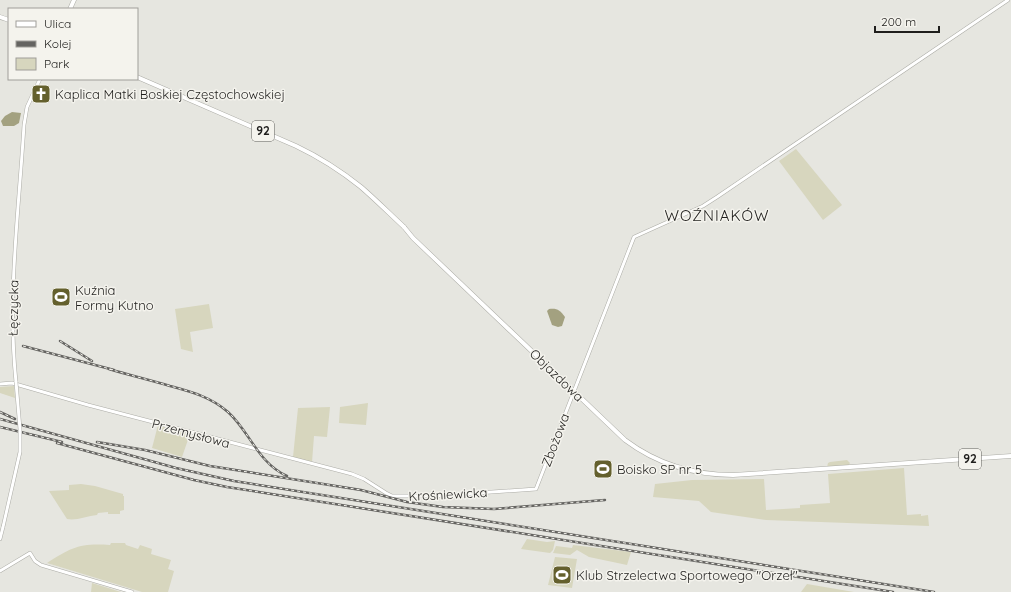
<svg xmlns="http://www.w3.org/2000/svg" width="1011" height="592" font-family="Quicksand,sans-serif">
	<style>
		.green { fill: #d7d6be }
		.water { fill: #a3a180 }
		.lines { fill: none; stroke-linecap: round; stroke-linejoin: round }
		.minor-casing { stroke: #acaca6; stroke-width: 4 }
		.major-casing { stroke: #acaca6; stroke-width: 5 }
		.minor { stroke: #fff; stroke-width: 3 }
		.major { stroke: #fff; stroke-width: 4 }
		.rail-casing { stroke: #656461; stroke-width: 2.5 }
		.rail { stroke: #f4f3ed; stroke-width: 1; stroke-dasharray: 3; stroke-linecap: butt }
		.minor-bridge-casing { stroke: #acaca6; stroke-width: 4; stroke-linecap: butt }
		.minor-bridge { stroke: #fff; stroke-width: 3 }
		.labels { text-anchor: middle; stroke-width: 3; stroke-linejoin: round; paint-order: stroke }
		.shield { fill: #f4f3ed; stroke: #5f5e5b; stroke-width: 1 }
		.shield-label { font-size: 12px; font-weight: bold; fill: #1f1e1c }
		.poi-label { font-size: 13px; fill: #1f1e1c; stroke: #f4f3ed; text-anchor: start }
		.street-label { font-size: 13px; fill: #1f1e1c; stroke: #f4f3ed }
		.quarter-label { font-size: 15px; letter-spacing: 1px; fill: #1f1e1c; stroke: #f4f3ed }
	</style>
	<rect width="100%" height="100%" fill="#e6e6e0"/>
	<g class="green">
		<polygon points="796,149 842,205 823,220 779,161"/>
		<polygon points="209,304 213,328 190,332 193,352 181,349 175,309"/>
		<polygon points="14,386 15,398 0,393 0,387"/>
		<polygon points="368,403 366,425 339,423 340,407"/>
		<polygon points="330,407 327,437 314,436 312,462 293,457 298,408"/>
		<polygon points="158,425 190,434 182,457 152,448"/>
		<polygon points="847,460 850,463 848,466 827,467 828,463 830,462"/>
		<polygon points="904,468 907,515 921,514 921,516 928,515 929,526 766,520 711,512 699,501 653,497 655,484 692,480 764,479 766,510 800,508 800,505 830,503 828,474"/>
		<path d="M81 484 95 486 123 494V496H124V510L120 511V514H108V512L98 513 97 515C87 516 76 521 67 519L49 491 69 490V485Z"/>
		<polygon points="527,539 547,542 555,541 553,550 550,553 521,549"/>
		<path d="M111 543H125L126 545 138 549 140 545 152 549 151 554 171 560 168 569 174 571 168 592H142L47 563C72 547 80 543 110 545Z"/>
		<polygon points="573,545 631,552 627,565 589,557 577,550 570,555 553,553 556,546 572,548"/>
		<polygon points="555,557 577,559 572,588 548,585"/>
		<polygon points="92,583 121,592 91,592"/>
		<polygon points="807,584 854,592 801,592"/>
	</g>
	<g class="water">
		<polygon points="12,112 21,113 19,123 14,126 3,126 1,121 5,116"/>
		<path d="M549 309C557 308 560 310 565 317L562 326 558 327 552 325 547 311Z"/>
	</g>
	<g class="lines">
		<defs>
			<g id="minor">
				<path d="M16 382C7 296 19 210 24 125L27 107 40 79"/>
				<polyline points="0,384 12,383 88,405 352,474 364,479 386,493 392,496 433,496 536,489 634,237 703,206 717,197 1008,0"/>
				<polyline points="0,539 3,527"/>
				<polyline points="0,571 30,553 35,561 41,565 132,592"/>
			</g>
			<g id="major">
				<polyline points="70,9 74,0"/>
				<polyline points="0,17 9,20"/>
				<path d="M137 77 296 146C319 157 341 171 361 187 376 200 390 214 404 227"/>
				<path d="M404 227 413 238 625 440C657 464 693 475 733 475L1011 456"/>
			</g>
		</defs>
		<use href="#minor" class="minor-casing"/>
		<use href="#major" class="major-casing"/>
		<use href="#minor" class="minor"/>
		<use href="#major" class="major"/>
		<defs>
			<g id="rail">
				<polyline points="60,341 92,361"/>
				<polyline points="23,346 114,370"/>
				<path d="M109 369C129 375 150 380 170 386 192 392 211 397 228 412 250 432 258 463 287 476"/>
				<polyline points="0,412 15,419"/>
				<polyline points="0,419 176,468 234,481 934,592"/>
				<polyline points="0,427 62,442"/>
				<polyline points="97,442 145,450 210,466 361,490 407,502 443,507 494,509 605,500"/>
				<polyline points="57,443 194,480 227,487 893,592"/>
			</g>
		</defs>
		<use href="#rail" class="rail-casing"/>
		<use href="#rail" class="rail"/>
		<defs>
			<polyline id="minor-bridge" points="3,527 20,452 20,429 16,382"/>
		</defs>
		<use href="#minor-bridge" class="minor-bridge-casing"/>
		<use href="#minor-bridge" class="minor-bridge"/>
	</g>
	<defs>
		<symbol id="church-square" viewBox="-11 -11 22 22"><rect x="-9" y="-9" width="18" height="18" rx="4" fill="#64602d" stroke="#f4f3ed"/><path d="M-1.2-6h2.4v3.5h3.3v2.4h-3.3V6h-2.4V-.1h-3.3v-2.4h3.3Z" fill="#fff"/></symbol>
		<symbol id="stadium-square" viewBox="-11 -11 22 22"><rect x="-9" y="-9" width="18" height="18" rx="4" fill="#64602d" stroke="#f4f3ed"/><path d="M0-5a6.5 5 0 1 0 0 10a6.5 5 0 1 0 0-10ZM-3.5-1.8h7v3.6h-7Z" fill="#fff"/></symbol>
	</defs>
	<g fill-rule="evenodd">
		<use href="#church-square" x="30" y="83" width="22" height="22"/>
		<use href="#stadium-square" x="50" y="286" width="22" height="22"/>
		<use href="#stadium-square" x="592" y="458" width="22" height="22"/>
		<use href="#stadium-square" x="551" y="564" width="22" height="22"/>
	</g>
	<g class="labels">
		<g class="shield">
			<rect x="252" y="121" width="22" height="20" rx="3"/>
			<rect x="959" y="449" width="22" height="20" rx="3"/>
		</g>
		<g class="shield-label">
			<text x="263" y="135">92</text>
			<text x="970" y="463">92</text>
		</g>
		<g class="poi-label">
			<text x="55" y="99">Kaplica Matki Boskiej Częstochowskiej</text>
			<text x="75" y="295">Kuźnia<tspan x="75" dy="15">Formy Kutno</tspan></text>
			<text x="617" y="474">Boisko SP nr 5</text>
			<text x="576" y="580">Klub Strzelectwa Sportowego "Orzeł"</text>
		</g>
		<g class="street-label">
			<text transform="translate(13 308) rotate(-89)" y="5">Łęczycka</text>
			<text transform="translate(557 375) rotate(44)" y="5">Objazdowa</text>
			<text transform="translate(191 433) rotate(15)" y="5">Przemysłowa</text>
			<text transform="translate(555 440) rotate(-69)" y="5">Zbożowa</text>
			<text transform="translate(448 494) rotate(-3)" y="5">Krośniewicka</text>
		</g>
		<g class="quarter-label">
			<text x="717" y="221">WOŹNIAKÓW</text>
		</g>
	</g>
	<rect x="8" y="8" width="130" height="72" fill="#f4f3ed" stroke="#9f9e99"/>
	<rect x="16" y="21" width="20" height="6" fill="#ffffff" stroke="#9f9e99"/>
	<text x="44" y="28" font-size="12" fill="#1f1e1c">Ulica</text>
	<rect x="16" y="41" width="20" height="6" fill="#656461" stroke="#9f9e99"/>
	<text x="44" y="48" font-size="12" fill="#1f1e1c">Kolej</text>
	<rect x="16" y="58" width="20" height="12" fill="#d7d6be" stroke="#9f9e99"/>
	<text x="44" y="68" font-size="12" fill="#1f1e1c">Park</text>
	<path d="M875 26v6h64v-6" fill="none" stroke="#1f1e1c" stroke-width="2"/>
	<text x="881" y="26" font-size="12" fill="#1f1e1c" stroke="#f4f3ed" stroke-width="3" paint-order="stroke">200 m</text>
</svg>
